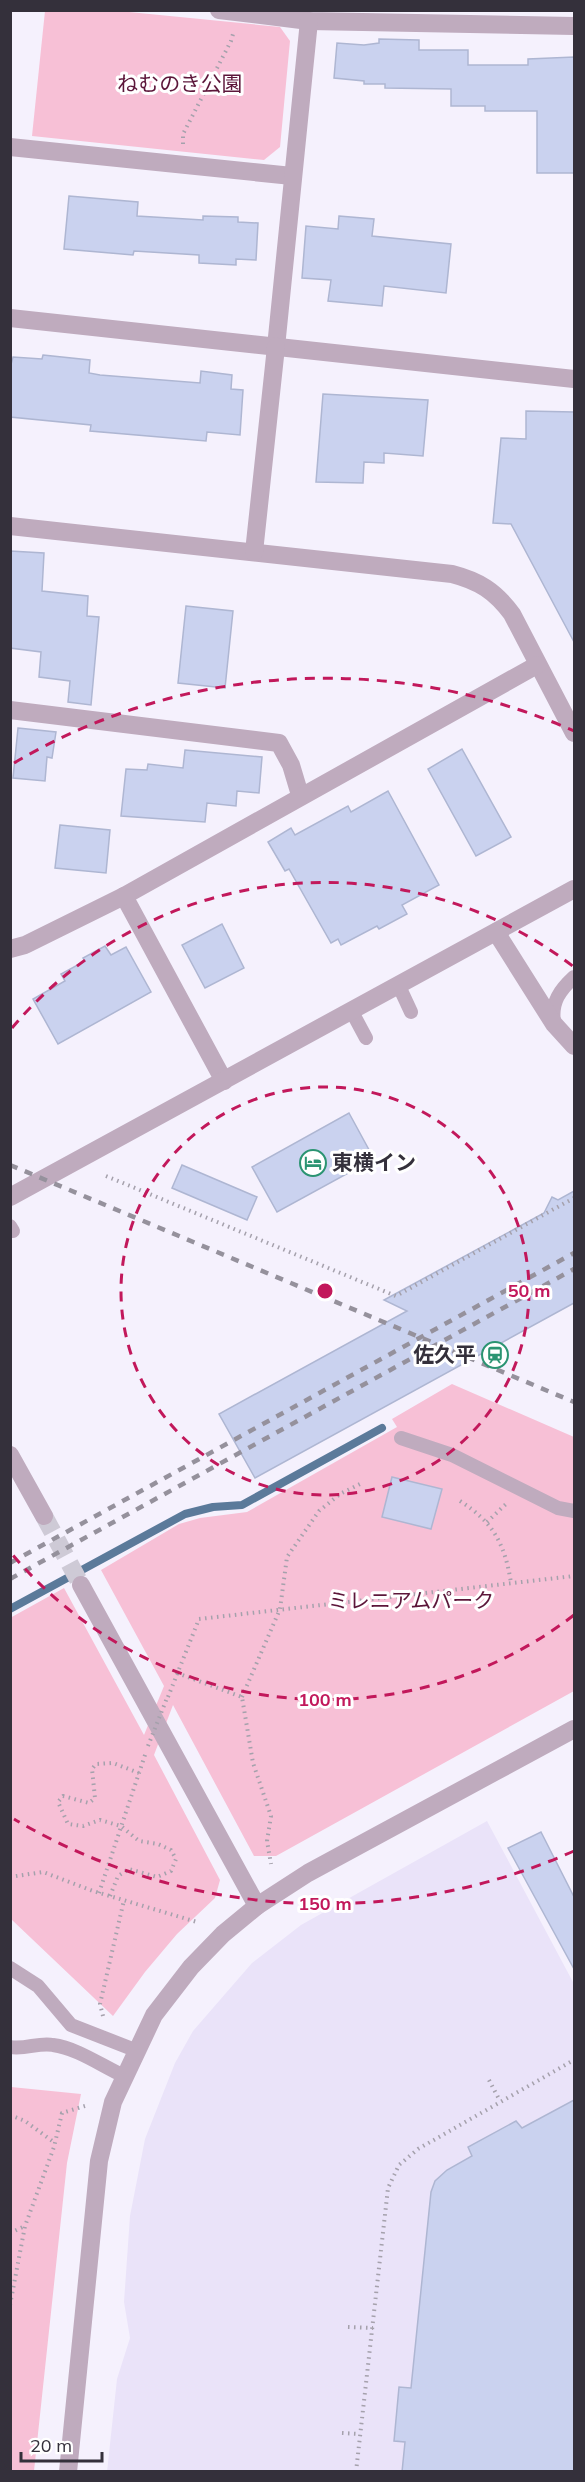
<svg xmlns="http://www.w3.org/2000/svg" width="585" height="2482" font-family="Mulish,'Noto Sans JP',sans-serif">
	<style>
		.built { fill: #eae3f9 }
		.green { fill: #f7c0d6 }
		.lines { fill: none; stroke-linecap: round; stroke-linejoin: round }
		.stream { stroke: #5b7a9a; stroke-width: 8 }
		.building { fill: #cad2ef; stroke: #aeb6d2; stroke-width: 1.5 }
		.tertiary-tunnel { stroke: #cecad6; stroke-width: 18; stroke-dasharray: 18 9; stroke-linecap: butt }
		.path { stroke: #a5a1ac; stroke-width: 4; stroke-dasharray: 1.5 4.5; stroke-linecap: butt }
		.service { stroke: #bfabbe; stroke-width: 14 }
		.minor { stroke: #bfabbe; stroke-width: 18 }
		.tertiary { stroke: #bfabbe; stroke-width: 18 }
		.rail { stroke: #95919c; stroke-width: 4.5; stroke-dasharray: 8 8; stroke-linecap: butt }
		.path-bridge { stroke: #a5a1ac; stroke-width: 4; stroke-dasharray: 1.5 4.5; stroke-linecap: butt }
		.ring { fill: none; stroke: #c2185b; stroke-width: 3; stroke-dasharray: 10 8 }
		.labels { text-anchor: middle; stroke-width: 6; stroke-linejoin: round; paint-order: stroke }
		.park-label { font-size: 21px; fill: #5c163a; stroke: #fff }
		.poi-label { font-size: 21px; font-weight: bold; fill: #34303b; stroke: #fff; text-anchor: start }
		.centre { fill: #c2185b; stroke: #fff; stroke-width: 3 }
		.ring-label { font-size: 18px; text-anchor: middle; font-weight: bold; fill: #c2185b; stroke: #fff; stroke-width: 6; stroke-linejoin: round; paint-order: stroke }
	</style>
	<rect width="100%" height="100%" fill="#f5f1fd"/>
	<polygon class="built" points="487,1821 574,1984 574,2471 107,2472 117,2379 130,2338 124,2302 130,2216 145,2139 175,2063 193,2031 252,1963 301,1925"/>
	<g class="green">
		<polygon points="45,11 119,11 280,27 290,41 280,147 264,160 32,136"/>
		<polygon points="452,1384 574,1437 574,1691 276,1856 254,1856 173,1705 154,1755 220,1880 215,1898 177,1934 145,1972 113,2016 11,1919 10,1618 64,1588 144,1735 164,1686 101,1570 179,1524 200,1518 247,1512 397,1427 392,1419"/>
		<polygon points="11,2087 81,2094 67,2163 34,2471 11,2471"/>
	</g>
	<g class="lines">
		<polyline class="stream" points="10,1609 185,1514 213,1507 242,1505 382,1428"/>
	</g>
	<g class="building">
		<polygon points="379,39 419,40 419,50 468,50 468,65 528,65 528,59 574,57 574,173 537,173 537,111 485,111 485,106 451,106 451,89 385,88 385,84 364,84 364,81 334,78 337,43 364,45 379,43"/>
		<polygon points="69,196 138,202 137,216 203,220 203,216 238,217 238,222 258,223 256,260 236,259 236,265 199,263 199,255 134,251 133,255 64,249"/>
		<polygon points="339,216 374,219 372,236 451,244 446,293 384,286 382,306 328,301 331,280 302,278 306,226 338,229"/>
		<polygon points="43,355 90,360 89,373 100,375 200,383 201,371 232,375 231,389 243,390 240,435 207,432 206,441 90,431 91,425 10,417 10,368 13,357 42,359"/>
		<polygon points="323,394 428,400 423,456 384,453 384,463 364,462 363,483 316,482"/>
		<polygon points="526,411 574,412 574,642 511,524 493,523 501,438 526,439"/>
		<polygon points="10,551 44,553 42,591 88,596 87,616 99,617 91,705 68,702 70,681 39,677 41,652 10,648"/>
		<polygon points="186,606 233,611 225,688 178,683"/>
		<polygon points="18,728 56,732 52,758 47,757 45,781 13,778"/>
		<polygon points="462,749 511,837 476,856 428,769"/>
		<polygon points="185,750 262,757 259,793 237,791 236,806 207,803 205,822 121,816 126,769 147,770 148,764 183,768"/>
		<polygon points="388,791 439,885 402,905 407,914 379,929 377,926 341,945 338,939 331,943 289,869 285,871 268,842 291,828 295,835 348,806 351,812"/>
		<polygon points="60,825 110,830 106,873 55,868"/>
		<polygon points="222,924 244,968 205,988 182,945"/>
		<polygon points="105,946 111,955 126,947 151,992 58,1044 33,999 65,981 61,974 85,961 83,958"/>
		<polygon points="349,1113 374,1159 277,1212 252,1167"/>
		<polygon points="182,1165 257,1197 247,1220 172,1188"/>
		<polygon points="574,1191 574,1303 255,1478 219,1414 407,1311 384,1300 544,1213 552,1197 558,1200"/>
		<polygon points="392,1477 442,1489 431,1529 382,1517"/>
		<polygon points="541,1832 574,1897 574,1969 508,1848"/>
		<polygon points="574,2100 574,2472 402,2472 405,2442 394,2441 399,2387 411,2388 431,2192 435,2181 447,2170 472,2156 468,2147 516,2121 522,2128"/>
	</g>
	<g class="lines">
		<polyline class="tertiary-tunnel" points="44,1516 81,1585"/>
		<g class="path">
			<polyline points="183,144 183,134 231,41 233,34"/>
			<polyline points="106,1176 396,1296 574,1198"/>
			<path d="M460 1501C493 1522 505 1544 511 1583"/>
			<polyline points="487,1522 507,1503"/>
			<polyline points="177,1673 242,1697 253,1763 271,1816 267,1841 271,1864"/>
			<polyline points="168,1697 199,1619 574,1576"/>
			<polyline points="242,1697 280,1609 287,1557 319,1511 340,1494 362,1483"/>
			<polyline points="10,1877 43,1872 93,1891 197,1922"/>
			<polyline points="99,1893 146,1752"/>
			<polyline points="110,1896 118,1876 129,1869 157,1877 171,1871 176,1859 171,1850 158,1844 139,1841 121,1826 100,1820 83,1826 68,1824 58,1802 63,1796 89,1803 95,1798 92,1769 96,1764 113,1763 139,1773"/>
			<polyline points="103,2016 100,2004 124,1900"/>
			<polyline points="489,2080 500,2101"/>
			<polyline points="10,2115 25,2121 55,2143"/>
			<polyline points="10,2233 25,2226"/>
			<polyline points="10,2305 25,2226 54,2147 62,2113 85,2106"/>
			<polyline points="348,2327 373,2328"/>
			<polyline points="342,2433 360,2434"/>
			<polyline points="356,2472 388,2188 399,2165 418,2149 574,2060"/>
		</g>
		<g class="service">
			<polyline points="398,984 411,1012"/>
			<polyline points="351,1010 366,1038"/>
			<path d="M554 1022C551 1002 560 990 574 977"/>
			<polyline points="10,1226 13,1231"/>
			<polyline points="401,1438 452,1455 558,1508 574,1511"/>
			<polyline points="10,1968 38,1986 71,2025 135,2050"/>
			<path d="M10 2047C25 2050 39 2042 53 2045 77 2048 102 2066 124 2076"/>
		</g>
		<g class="minor">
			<polyline points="219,10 309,21 574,26"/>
			<polyline points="10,147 292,176"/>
			<polyline points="276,347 309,21"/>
			<polyline points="10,710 279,743 291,765 300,795"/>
		</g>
		<g class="tertiary">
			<polyline points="10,318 574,379"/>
			<path d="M10 526 452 574C479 581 495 591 512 614L574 733"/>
			<polyline points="254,552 276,347"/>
			<polyline points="124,896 224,1081"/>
			<polyline points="496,932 554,1024 574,1046"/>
			<polyline points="10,949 25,945 124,896 537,665"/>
			<polyline points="10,1197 574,889"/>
			<polyline points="10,1455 44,1516"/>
			<polyline points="81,1585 257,1906"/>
			<polyline points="68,2472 99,2161 113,2102 154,2015 191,1967 223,1934 257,1906 308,1873 574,1729"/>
		</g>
		<g class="rail">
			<polyline points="10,1165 574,1402"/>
			<polyline points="10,1563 574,1253"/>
			<polyline points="10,1579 574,1269"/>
		</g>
		<polyline class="path-bridge" points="148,1746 167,1698"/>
	</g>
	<g class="ring">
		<circle cx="325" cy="1291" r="204"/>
		<path d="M574 1615A409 409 0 0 1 12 1554M12 1028A409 409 0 0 1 574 967"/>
		<path d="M574 1851A613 613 0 0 1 14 1819M14 763A613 613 0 0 1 574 731"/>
	</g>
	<defs>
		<symbol id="hotel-ring" viewBox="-11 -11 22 22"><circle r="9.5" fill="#fff" stroke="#2b9472" stroke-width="1.5"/><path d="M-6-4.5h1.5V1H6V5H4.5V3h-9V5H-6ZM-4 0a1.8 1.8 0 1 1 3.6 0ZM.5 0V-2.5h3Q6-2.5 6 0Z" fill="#2b9472"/></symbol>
		<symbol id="station-ring" viewBox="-11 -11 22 22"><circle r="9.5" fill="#fff" stroke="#2b9472" stroke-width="1.5"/><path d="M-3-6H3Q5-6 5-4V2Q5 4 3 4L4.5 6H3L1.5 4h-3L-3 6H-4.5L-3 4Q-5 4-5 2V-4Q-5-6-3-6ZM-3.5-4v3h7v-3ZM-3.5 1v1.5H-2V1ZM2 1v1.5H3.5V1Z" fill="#2b9472"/></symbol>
	</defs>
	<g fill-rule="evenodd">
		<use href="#hotel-ring" x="298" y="1148" width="30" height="30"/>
		<use href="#station-ring" x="480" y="1340" width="30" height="30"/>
	</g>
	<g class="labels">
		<g class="park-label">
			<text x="180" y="91">ねむのき公園</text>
			<text x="411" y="1608">ミレニアムパーク</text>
		</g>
		<g class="poi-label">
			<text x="332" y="1170">東横イン</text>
			<text x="476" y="1362" text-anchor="end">佐久平</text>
		</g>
	</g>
	<circle cx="325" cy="1291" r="9" class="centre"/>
	<g class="ring-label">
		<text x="529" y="1297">50 m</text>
		<text x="325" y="1706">100 m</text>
		<text x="325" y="1910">150 m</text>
	</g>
	<rect width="585" height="2482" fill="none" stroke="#34303b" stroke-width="24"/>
	<path d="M21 2452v9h81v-9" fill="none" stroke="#34303b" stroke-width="3"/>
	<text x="30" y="2452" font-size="18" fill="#34303b" stroke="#ffffff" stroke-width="4.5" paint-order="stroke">20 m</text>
</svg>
